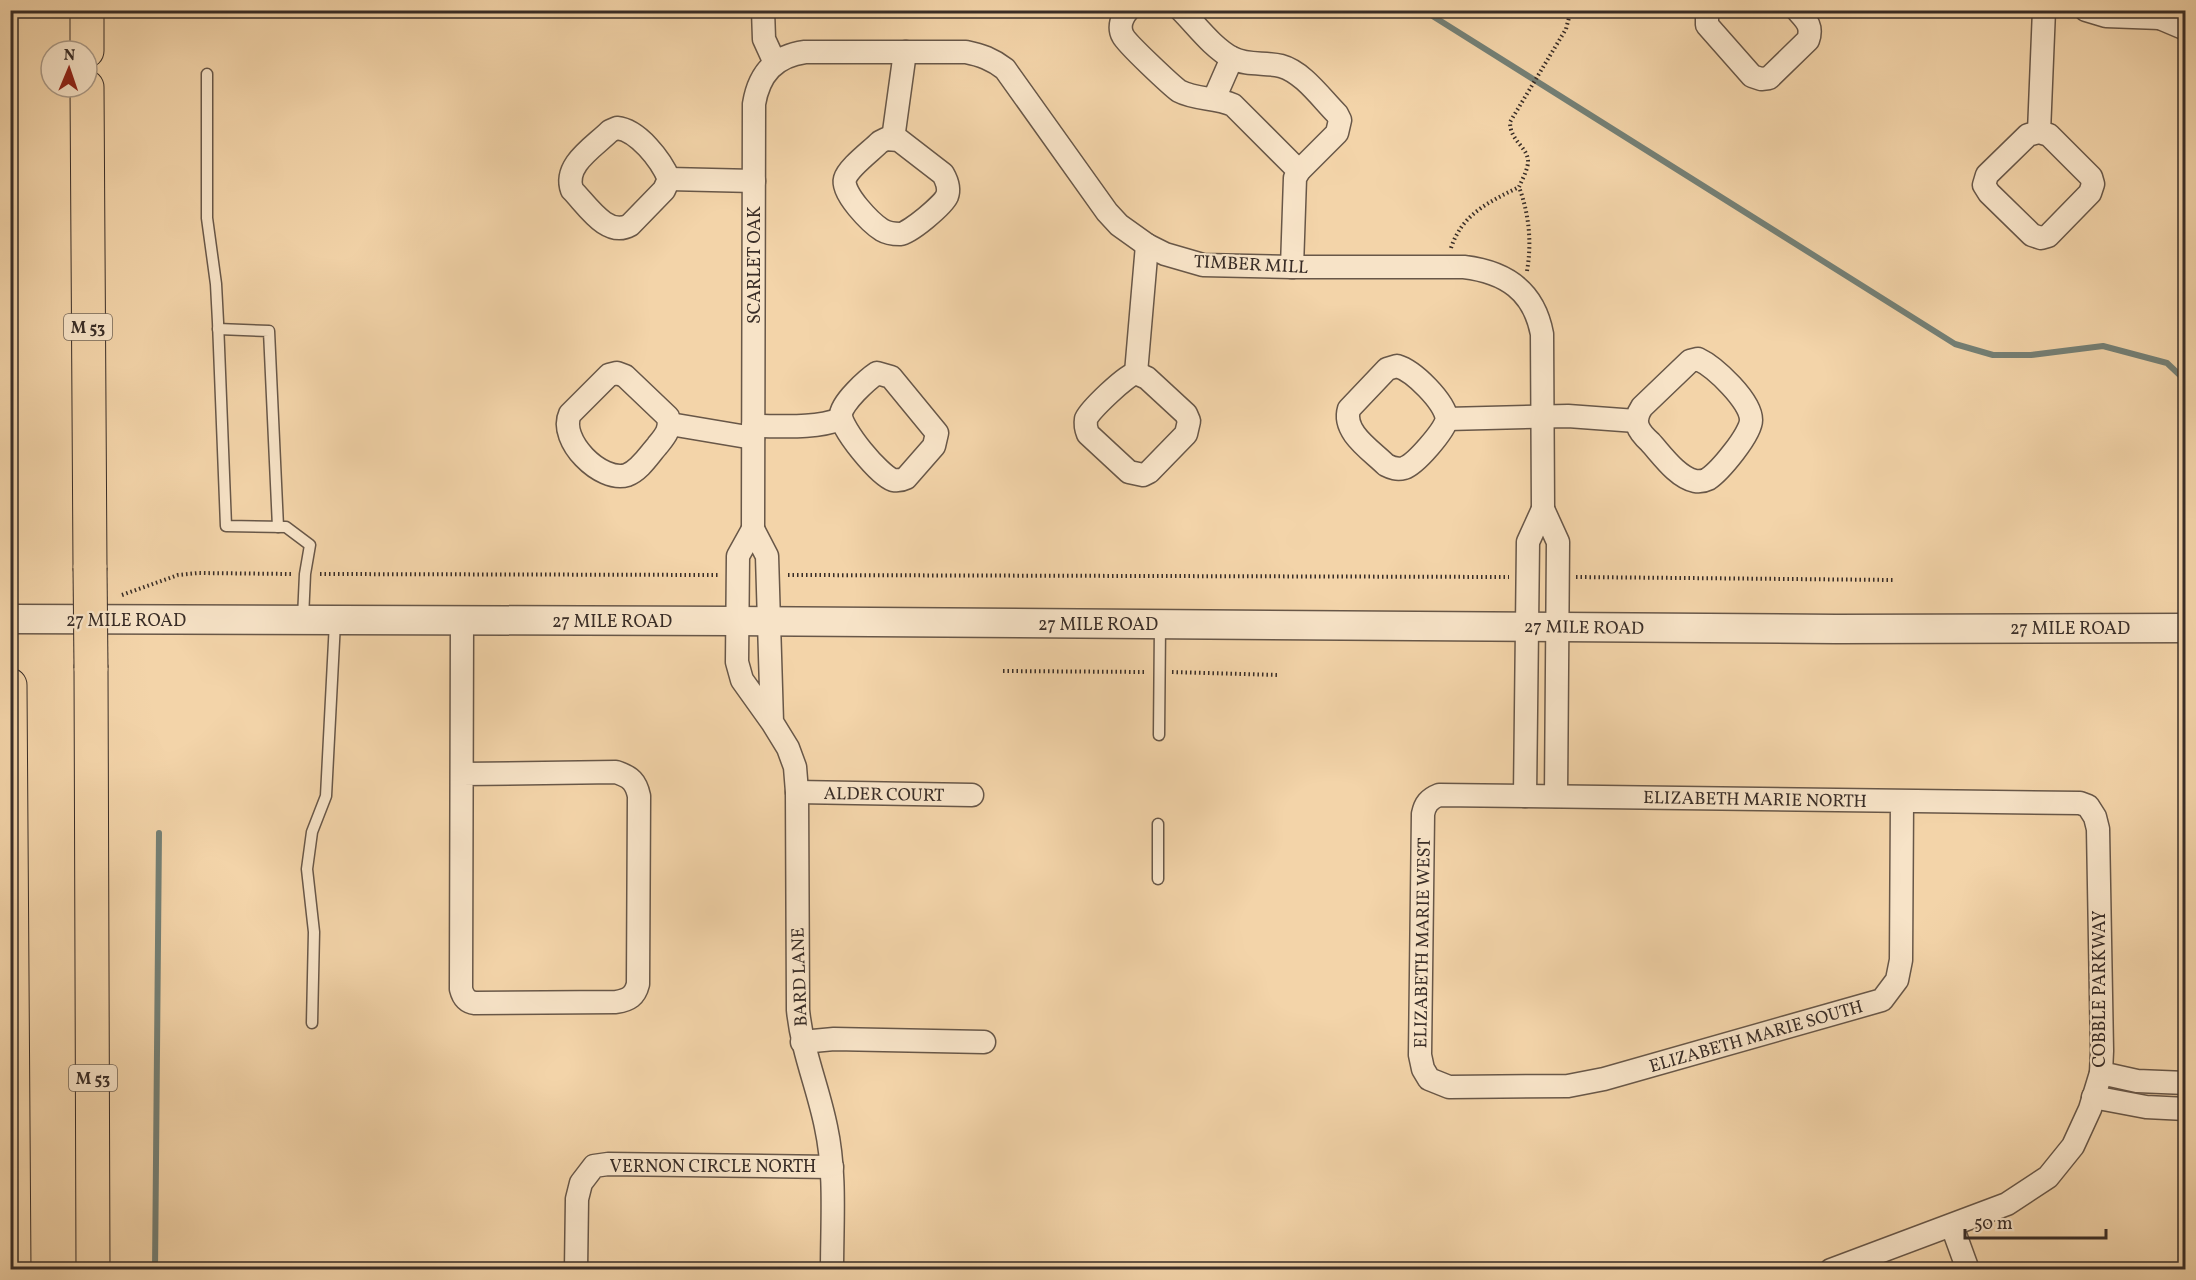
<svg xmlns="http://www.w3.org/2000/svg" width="2196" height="1280" font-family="Vollkorn,serif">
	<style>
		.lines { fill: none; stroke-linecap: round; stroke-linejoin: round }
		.stream { stroke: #748076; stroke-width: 6 }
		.service-casing { stroke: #685748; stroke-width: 13 }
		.minor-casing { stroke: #685748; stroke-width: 25 }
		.tertiary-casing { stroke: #685748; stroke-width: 31 }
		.motorway-casing { stroke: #392d27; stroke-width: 35 }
		.path { stroke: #392d27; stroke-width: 4; stroke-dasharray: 1.5 3; stroke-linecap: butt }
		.service { stroke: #f7e3c7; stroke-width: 10 }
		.minor { stroke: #f7e3c7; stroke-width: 22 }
		.tertiary { stroke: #f7e3c7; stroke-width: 28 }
		.motorway { stroke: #f3d4a9; stroke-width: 33 }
		.motorway-bridge-casing { stroke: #392d27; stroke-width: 35; stroke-linecap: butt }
		.motorway-bridge { stroke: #f3d4a9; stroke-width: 33 }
		.labels { text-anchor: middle; stroke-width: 4.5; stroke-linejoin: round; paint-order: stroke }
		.shield { fill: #f7e3c7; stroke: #726457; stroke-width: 1.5 }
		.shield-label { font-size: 16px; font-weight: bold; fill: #392d27 }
		.street-label { font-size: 18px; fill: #392d27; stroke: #f7e3c7 }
	</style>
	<rect width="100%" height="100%" fill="#f3d4a9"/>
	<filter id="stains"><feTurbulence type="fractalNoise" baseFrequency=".00333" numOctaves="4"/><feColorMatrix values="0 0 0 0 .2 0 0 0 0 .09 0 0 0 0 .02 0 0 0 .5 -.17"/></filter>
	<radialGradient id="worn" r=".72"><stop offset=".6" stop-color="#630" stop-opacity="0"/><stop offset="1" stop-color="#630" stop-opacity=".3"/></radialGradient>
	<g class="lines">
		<g class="stream">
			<polyline points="1423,10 1955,344 1993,355 2031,355 2103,346 2167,363 2186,381"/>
			<polyline points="155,1270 159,833"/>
		</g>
		<defs>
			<g id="service">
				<polyline points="207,74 207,218 216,284 218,322 226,526 286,527 310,545 305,574 303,618"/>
				<polyline points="218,329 269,331 278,527"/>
				<polyline points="1159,735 1160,625"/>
				<polyline points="1158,879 1158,824"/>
				<polyline points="312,1023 314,932 307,869 312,832 326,796 335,622"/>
			</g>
			<g id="minor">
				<polyline points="763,10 764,39 775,63"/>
				<path d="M1128 10C1122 17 1118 27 1123 36 1127 44 1171 85 1179 91 1196 100 1216 97 1233 105L1299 171"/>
				<path d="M1181 10C1197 26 1212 47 1232 58 1247 66 1265 62 1281 66 1303 72 1321 98 1337 114L1340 120 1337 133 1299 171 1295 178 1292 267"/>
				<path d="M1709 10 1707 16V25L1752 76 1761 79 1769 78 1808 40C1813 26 1806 20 1797 10"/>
				<polyline points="2086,10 2106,16 2160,18"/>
				<polyline points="2179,10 2160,18 2186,29"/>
				<polyline points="1214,99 1232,58"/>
				<path d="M617 128C638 130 661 160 669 179L664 190 630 225C607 238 587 205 572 190 563 165 594 147 610 131Z"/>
				<polygon points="2039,132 2049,135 2091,177 2093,184 2090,193 2048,236 2041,238 2032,235 1989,193 1984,185 1987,175 2028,135"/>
				<polyline points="2039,132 2044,10"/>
				<path d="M886 139 899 140 943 174C947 181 950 188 947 196 943 205 910 233 900 234 895 234 887 233 882 230 871 223 841 193 845 179 848 168 871 151 880 142Z"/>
				<polyline points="893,139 905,52"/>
				<polyline points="669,179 754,181"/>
				<path d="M1698 359C1715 367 1751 401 1751 420 1751 434 1720 471 1708 479 1704 481 1700 482 1695 481 1677 477 1662 455 1650 442 1638 431 1632 422 1642 407L1690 361Z"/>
				<path d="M1397 366C1414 371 1444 401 1447 419 1444 431 1416 464 1404 468 1397 470 1392 468 1386 465 1371 450 1342 432 1349 409L1387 369Z"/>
				<path d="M617 373 625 376 668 417C671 430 665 436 657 446 649 455 640 470 627 475 601 483 558 440 570 414L609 375Z"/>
				<path d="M877 373 891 377 937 433 934 446 906 478C902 480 898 481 893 480 879 475 841 429 841 415 841 403 868 379 877 373Z"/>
				<path d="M1136 373 1147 378 1186 414 1189 421 1186 434 1149 472 1143 475 1129 472 1088 434C1086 429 1085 425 1086 419 1090 410 1126 375 1136 373Z"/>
				<polyline points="1136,373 1147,245"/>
				<polyline points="1447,419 1568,416 1636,421"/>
				<polyline points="670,424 753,438"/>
				<path d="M753 426C782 426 814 429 841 419"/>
				<path d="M753 529 754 104C759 74 775 56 805 52H966C981 55 992 59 1005 69L1107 212 1119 225 1147 245 1165 254 1203 265 1292 267H1464C1506 272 1534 291 1542 334L1543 509"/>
				<path d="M772 722 767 556 753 529 738 556 737 662 742 680 772 722 788 748 795 767 797 792 798 1010C802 1051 818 1087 826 1127 836 1173 832 1222 832 1270"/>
				<path d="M462 774 616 772C631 777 636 782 639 796L638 984C635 996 629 1000 616 1002L475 1003C467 1002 463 997 461 989L462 621"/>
				<polyline points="797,792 972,795"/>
				<polyline points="1525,796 1528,542 1543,509 1558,542 1556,796"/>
				<polyline points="802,1042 834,1039 984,1042"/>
				<polyline points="2101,1073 2137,1081 2186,1083"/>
				<polyline points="2093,1097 2146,1107 2186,1109"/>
				<polyline points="1952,1226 1968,1270"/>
				<polyline points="576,1270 577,1199 581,1183 594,1166 608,1164 832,1167"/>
				<path d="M1831 1270 2007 1204 2048 1177 2073 1146 2090 1109 2101 1073 2102 1051 2098 829 2095 817 2088 806 2080 803 1439 795C1429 799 1425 804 1423 814L1420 1055 1423 1069 1429 1079 1449 1087 1568 1086 1604 1079 1882 1000 1897 980 1901 960 1902 801"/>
			</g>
			<polyline id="tertiary" points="10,619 736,621 1836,629 2186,628"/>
			<g id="motorway">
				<polyline points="87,51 87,10"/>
				<polyline points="87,87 90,568"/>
				<polyline points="91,668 93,1270"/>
				<polyline points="10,685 14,1270"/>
			</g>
		</defs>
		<use href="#service" class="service-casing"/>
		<use href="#minor" class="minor-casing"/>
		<use href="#tertiary" class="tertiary-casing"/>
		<use href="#motorway" class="motorway-casing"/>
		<g class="path">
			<path d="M1451 248C1462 214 1489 202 1519 187"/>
			<path d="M1527 271C1532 242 1529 214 1519 187 1522 180 1527 171 1528 163 1529 147 1510 142 1510 122L1566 29 1571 10"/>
			<polyline points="320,574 720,575"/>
			<polyline points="788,575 1509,577"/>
			<polyline points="1576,577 1894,580"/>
			<polyline points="122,595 178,575 198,573 291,574"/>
			<polyline points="1003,671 1146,672"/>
			<polyline points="1172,672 1279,675"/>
		</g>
		<use href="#service" class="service"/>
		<use href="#minor" class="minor"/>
		<use href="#tertiary" class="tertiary"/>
		<use href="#motorway" class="motorway"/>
		<defs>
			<polyline id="motorway-bridge" points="90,568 91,668"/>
		</defs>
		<use href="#motorway-bridge" class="motorway-bridge-casing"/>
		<use href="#motorway-bridge" class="motorway-bridge"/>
	</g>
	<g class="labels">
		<g class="shield">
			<rect x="64" y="314" width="48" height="26" rx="4.5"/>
			<rect x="69" y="1065" width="48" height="26" rx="4.5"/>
		</g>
		<g class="shield-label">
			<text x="88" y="333">M 53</text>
			<text x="93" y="1084">M 53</text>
		</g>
		<g class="street-label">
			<text transform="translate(1251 264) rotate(3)" y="6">TIMBER MILL</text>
			<text transform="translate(754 265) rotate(-90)" y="6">SCARLET OAK</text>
			<text x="126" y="626">27 MILE ROAD</text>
			<text x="612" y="627">27 MILE ROAD</text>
			<text x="1098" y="630">27 MILE ROAD</text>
			<text transform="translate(1584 627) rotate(1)" y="6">27 MILE ROAD</text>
			<text x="2070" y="634">27 MILE ROAD</text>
			<text transform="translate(884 794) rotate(1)" y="6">ALDER COURT</text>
			<text transform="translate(1755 799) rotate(1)" y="6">ELIZABETH MARIE NORTH</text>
			<text transform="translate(1422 943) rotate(-89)" y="6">ELIZABETH MARIE WEST</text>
			<text transform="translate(799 977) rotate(-92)" y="6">BARD LANE</text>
			<text transform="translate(2099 989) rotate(-90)" y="6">COBBLE PARKWAY</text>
			<text transform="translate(1756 1036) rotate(-16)" y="6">ELIZABETH MARIE SOUTH</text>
			<text x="713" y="1172">VERNON CIRCLE NORTH</text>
		</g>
	</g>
	<rect width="2196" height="1280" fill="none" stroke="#f3d4a9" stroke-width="36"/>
	<rect x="12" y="12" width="2172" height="1256" fill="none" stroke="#392d27" stroke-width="3"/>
	<rect x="18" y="18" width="2160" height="1244" fill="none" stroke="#392d27" stroke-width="1.5"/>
	<g transform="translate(69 69) rotate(2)"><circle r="28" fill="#f7e3c7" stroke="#ab9a87" stroke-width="1.5"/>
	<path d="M0-4.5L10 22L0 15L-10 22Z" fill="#8f2418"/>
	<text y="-9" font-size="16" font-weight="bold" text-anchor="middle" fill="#392d27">N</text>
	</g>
	<path d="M1965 1229v9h141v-9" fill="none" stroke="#392d27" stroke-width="3"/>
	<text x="1974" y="1229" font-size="18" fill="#392d27" stroke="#f7e3c7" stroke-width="4.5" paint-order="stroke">50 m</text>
	<rect width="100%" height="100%" filter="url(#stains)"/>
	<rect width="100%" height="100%" fill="url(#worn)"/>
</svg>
